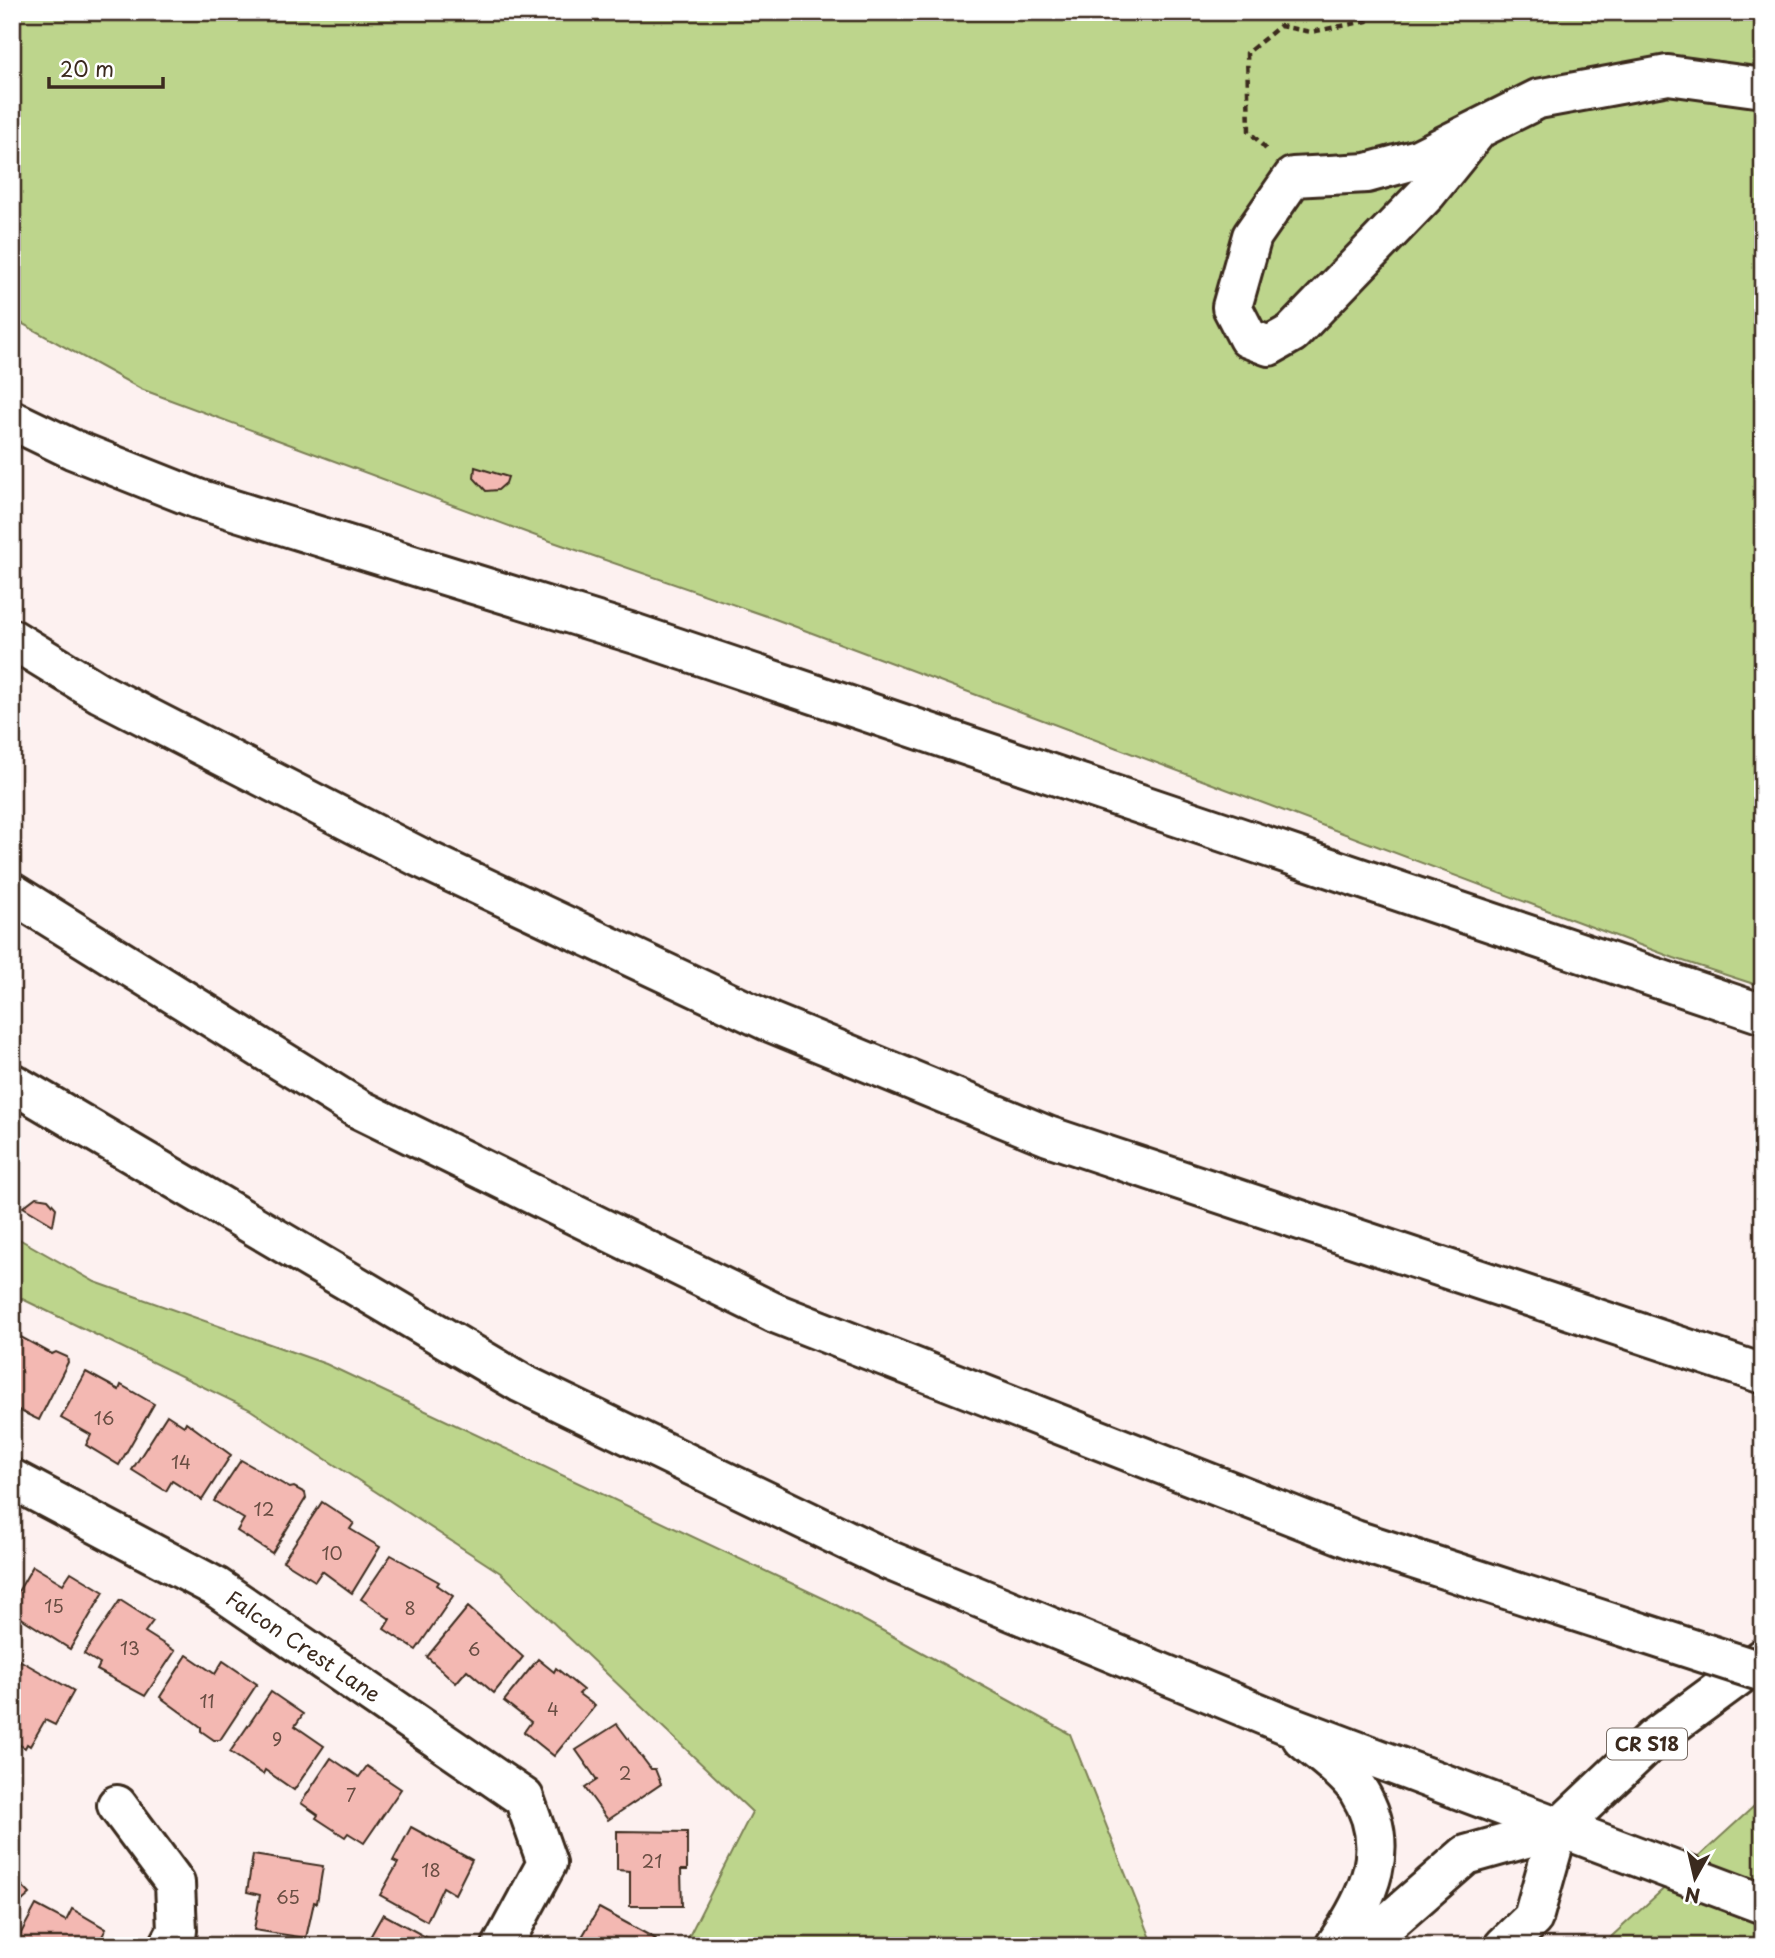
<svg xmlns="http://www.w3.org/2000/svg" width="1775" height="1958" font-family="'Playpen Sans',sans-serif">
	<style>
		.green { fill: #bdd58c; stroke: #7c8055; stroke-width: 2 }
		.building { fill: #f3b8b2; stroke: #3b2a1e; stroke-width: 2 }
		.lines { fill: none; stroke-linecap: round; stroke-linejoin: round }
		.minor-casing { stroke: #3b2a1e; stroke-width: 44 }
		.major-casing { stroke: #3b2a1e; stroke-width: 44 }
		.highway-casing { stroke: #3b2a1e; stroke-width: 44 }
		.path { stroke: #3b2a1e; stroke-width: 4.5; stroke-dasharray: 7 5; stroke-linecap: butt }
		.minor { stroke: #fff; stroke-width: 38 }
		.major { stroke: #fff; stroke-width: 38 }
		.highway { stroke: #fff; stroke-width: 38 }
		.highway-bridge-casing { stroke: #3b2a1e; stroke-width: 44; stroke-linecap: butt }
		.highway-bridge { stroke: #fff; stroke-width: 38 }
		.labels { text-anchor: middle; stroke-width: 5; stroke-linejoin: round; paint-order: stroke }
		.number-label { font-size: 18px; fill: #694e43 }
		.shield { fill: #fff; stroke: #766a62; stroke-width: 2 }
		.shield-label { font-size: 19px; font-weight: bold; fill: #3b2a1e }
		.street-label { font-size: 21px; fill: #3b2a1e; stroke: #fff }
	</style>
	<rect width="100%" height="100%" fill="#fdf1f0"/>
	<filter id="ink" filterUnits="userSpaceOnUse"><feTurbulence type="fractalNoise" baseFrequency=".0143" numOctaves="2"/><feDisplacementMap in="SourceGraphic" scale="14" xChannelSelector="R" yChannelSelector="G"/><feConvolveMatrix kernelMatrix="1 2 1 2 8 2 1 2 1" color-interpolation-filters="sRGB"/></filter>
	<g filter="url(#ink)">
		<g class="green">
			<polygon points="12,12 1763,12 1763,987 1674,958 775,619 536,536 141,389 12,318"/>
			<polygon points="12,1235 95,1282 326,1364 827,1600 1070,1734 1154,1946 684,1946 752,1812 502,1574 249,1409 12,1294"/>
			<polygon points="1763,1798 1763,1946 1601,1946"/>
		</g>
		<g class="building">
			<polygon points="475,467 508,477 506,483 498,490 486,491 474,478"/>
			<polygon points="36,1197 48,1199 56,1208 53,1225 23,1207"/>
			<polygon points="12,1336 19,1340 21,1337 52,1354 56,1352 67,1357 68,1362 39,1420 12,1407"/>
			<polygon points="86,1372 119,1390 121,1385 154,1404 119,1465 86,1445 91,1435 61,1418"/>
			<polygon points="167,1415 184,1426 186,1422 231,1455 202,1500 172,1481 166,1491 132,1470"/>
			<polygon points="241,1460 290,1488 294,1487 305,1493 306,1498 272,1553 237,1531 244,1519 214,1501"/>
			<polygon points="322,1502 354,1523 350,1529 380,1547 352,1593 322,1571 315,1581 283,1561"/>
			<polygon points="391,1555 439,1582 437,1585 453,1596 416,1650 384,1629 390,1619 361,1599"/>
			<polygon points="33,1566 63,1584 71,1572 104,1592 70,1649 12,1612 12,1602"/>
			<polygon points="120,1600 153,1621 145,1632 175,1651 145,1696 97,1670 100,1664 84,1654"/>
			<polygon points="468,1607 523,1657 494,1693 467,1670 456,1683 427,1657"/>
			<polygon points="187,1655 215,1674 223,1661 257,1684 220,1740 214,1740 201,1731 201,1727 160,1697"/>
			<polygon points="12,1656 74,1691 55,1725 45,1720 30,1746 27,1744 25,1748 12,1741"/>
			<polygon points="538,1659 554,1672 556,1668 583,1690 579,1694 595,1706 554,1756 524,1732 531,1722 504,1701"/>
			<polygon points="271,1692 303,1714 295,1726 324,1746 294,1790 265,1770 263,1774 230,1752"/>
			<polygon points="617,1724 651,1769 655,1769 661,1784 608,1820 585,1788 597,1780 576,1750"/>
			<polygon points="331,1758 359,1777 367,1766 401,1789 364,1843 348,1833 345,1837 316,1818 318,1815 301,1803"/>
			<polygon points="411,1827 472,1860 455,1894 443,1887 427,1921 380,1895 398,1863 393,1861"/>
			<polygon points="617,1831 687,1832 687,1870 681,1870 682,1906 630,1906 630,1871 617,1870"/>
			<polygon points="253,1855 323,1866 317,1903 314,1902 306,1938 254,1930 260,1895 247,1892"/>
			<polygon points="12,1875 30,1894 12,1910"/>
			<polygon points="36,1905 66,1921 72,1909 106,1929 97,1946 14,1946"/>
			<polygon points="599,1908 656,1939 652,1946 586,1946 579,1942"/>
			<polygon points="383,1914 439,1944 365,1946"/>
		</g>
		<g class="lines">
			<defs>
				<g id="minor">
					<polyline points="1477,131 1427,193 1292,333 1269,346 1248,338 1232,307 1252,236 1293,177 1367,173 1418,159 1538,99 1668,75 1763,88"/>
					<polyline points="12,1479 216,1587 524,1798 547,1863 502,1946"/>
					<polyline points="117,1805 175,1883 177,1931 169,1946"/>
				</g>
				<g id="major">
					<polyline points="1362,1946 1466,1855 1558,1829 1653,1739 1763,1658"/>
					<polyline points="1504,1946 1533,1918 1558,1829"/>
				</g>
				<g id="highway">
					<polyline points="12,420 72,449 198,499 636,634 1763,1014"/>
					<polyline points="12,639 100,693 419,857 770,1022 1048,1136 1763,1374"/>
					<polyline points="12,893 357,1108 775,1313"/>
					<polyline points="12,1083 521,1383 888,1560 1288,1725 1763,1904"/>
					<path d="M1302 1738C1320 1754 1346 1771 1358 1790 1394 1847 1369 1896 1335 1946"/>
				</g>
			</defs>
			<use href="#minor" class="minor-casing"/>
			<use href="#major" class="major-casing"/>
			<use href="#highway" class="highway-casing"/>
			<polyline class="path" points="1266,149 1249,131 1247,53 1280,26 1311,32 1367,21 1371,12"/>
			<use href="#minor" class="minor"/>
			<use href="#major" class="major"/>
			<use href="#highway" class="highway"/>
			<defs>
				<polyline id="highway-bridge" points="775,1313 1355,1540 1763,1672"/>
			</defs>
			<use href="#highway-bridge" class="highway-bridge-casing"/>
			<use href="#highway-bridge" class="highway-bridge"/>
		</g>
	</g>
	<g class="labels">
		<g class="number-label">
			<text x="104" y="1425">16</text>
			<text x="181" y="1469">14</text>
			<text x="264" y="1516">12</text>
			<text x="332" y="1560">10</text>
			<text x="54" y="1613">15</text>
			<text x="410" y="1615">8</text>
			<text x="130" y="1655">13</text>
			<text x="474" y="1656">6</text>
			<text x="207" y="1708">11</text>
			<text x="553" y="1716">4</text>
			<text x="277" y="1746">9</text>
			<text x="625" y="1780">2</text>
			<text x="351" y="1802">7</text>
			<text x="652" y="1868">21</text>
			<text x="431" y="1877">18</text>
			<text x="288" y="1904">65</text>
		</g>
		<rect class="shield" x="1607" y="1728.5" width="80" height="31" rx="5"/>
		<g class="shield-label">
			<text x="1647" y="1751">CR S18</text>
		</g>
		<g class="street-label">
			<text transform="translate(303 1647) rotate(34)" y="7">Falcon Crest Lane</text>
		</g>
	</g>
	<rect width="1775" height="1958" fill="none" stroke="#fff" stroke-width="42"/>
	<rect x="21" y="21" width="1733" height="1916" fill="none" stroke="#3b2a1e" stroke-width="2.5" filter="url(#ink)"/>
	<g transform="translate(1695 1878) rotate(188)" stroke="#ffffff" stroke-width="5" paint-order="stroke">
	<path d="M0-5L12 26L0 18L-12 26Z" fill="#3b2a1e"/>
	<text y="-10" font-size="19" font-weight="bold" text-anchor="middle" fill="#3b2a1e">N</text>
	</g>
	<path d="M49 77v10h114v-10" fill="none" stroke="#3b2a1e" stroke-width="3.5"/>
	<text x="60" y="77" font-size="21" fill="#3b2a1e" stroke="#ffffff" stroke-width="5" paint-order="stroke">20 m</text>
</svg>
